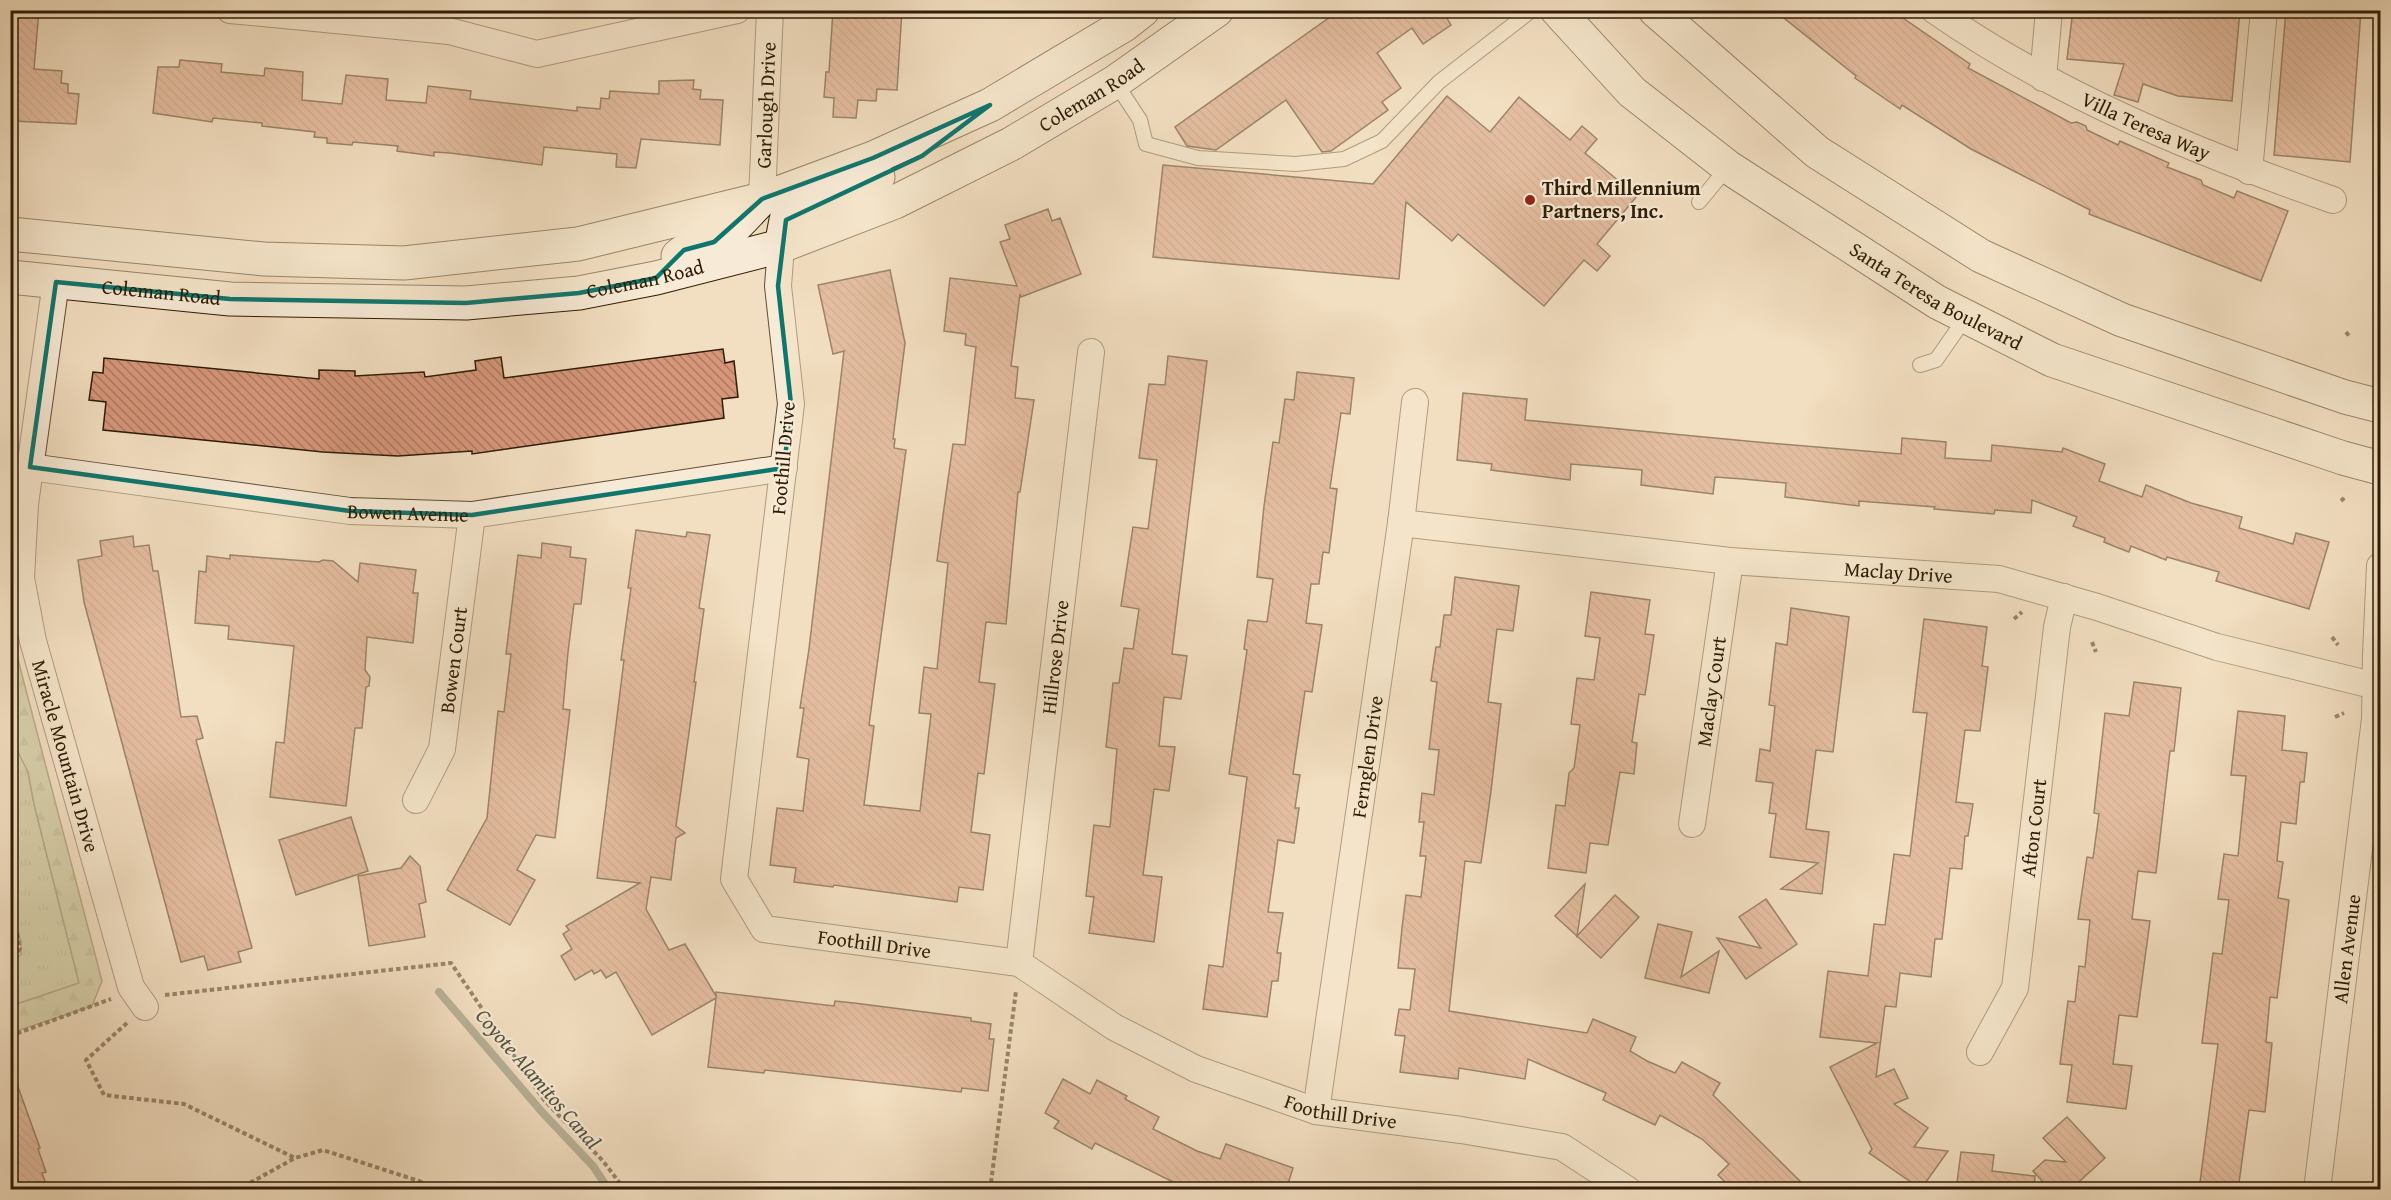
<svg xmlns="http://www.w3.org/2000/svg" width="2391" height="1200" font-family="'Gentium Book Plus',serif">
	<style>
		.grass { fill: url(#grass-tufts); stroke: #736f4c; stroke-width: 1.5 }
		.forest { fill: url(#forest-firs); stroke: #736f4c; stroke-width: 1.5 }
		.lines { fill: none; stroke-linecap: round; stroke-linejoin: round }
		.stream { stroke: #707d69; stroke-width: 8 }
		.building { fill: url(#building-back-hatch); stroke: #2e1c04; stroke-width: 1.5 }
		.lane-casing { stroke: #5f4c33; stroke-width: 16 }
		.street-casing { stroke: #5f4c33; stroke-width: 28 }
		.secondary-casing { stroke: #2e1c04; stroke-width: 35 }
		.path { stroke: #2e1c04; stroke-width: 4; stroke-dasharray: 4.5 3; stroke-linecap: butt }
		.lane { stroke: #f7ead6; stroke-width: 14 }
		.street { stroke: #f7ead6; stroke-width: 26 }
		.secondary { stroke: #f7ead6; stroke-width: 33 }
		.marked { fill: none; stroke: #0f766e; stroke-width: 4.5; stroke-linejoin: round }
		.poi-dot { fill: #8f2418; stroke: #f7ead6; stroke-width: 2 }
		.labels { text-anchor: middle; stroke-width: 4.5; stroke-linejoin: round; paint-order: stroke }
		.street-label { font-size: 20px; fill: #2e1c04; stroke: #f7ead6 }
		.poi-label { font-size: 20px; font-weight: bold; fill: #2e1c04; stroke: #f7ead6; text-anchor: start }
		.water-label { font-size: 21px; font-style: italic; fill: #54543f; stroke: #f7ead6 }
	</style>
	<defs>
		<pattern id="grass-tufts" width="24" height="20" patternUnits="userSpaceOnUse" patternTransform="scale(1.5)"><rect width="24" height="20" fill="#b8c294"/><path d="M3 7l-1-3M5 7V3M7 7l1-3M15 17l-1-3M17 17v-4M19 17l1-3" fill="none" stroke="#9ea67e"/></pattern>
		<pattern id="forest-firs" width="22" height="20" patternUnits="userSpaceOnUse" patternTransform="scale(1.5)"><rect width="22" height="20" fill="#b8c294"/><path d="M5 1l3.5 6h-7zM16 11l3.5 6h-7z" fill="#9ea67e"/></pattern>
		<pattern id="building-back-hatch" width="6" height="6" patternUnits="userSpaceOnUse" patternTransform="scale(1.5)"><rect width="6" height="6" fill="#d6967a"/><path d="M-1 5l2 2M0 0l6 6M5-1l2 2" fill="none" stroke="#ae7a62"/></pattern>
	</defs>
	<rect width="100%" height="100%" fill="#f2dec0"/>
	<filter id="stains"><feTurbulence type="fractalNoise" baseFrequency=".00333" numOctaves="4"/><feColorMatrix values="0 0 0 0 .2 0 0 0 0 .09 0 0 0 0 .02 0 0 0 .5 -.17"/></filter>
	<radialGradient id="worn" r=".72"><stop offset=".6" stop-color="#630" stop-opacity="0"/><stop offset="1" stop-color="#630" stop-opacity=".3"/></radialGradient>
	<polygon class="grass" points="10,714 28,772 34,804 79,983 11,1006 11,964 21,954 21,941 10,915"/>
	<polygon class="forest" points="10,629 102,981 92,1006 11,1033 11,1006 79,983 34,804 28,772 15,746 10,714"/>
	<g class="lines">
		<polyline class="stream" points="439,992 542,1112 593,1166 609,1190"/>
	</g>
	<g class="building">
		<polygon points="10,10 39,10 34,69 62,71 61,83 68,84 68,93 79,94 76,124 12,121 15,93 10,93"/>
		<polygon points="833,10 902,10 897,90 877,89 876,101 858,100 856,118 833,117 834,98 824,97 826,72 829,72"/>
		<polygon points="1340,10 1442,10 1451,25 1423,44 1412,28 1377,53 1401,88 1382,102 1388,110 1331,151 1322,152 1286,100 1216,150 1187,146 1175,127"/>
		<polygon points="1774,10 1891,10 1970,64 1968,68 2071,123 2077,122 2086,126 2087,130 2118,145 2120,141 2169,163 2167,167 2201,180 2203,185 2234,198 2237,191 2288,211 2261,281 2089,214 2090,210 1971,149 1902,105 1900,109 1855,78 1856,76"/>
		<polygon points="2073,10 2240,10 2232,101 2178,96 2143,84 2138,102 2114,95 2124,64 2067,59"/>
		<polygon points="2286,10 2361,10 2350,162 2274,155"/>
		<polygon points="180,60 222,64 221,72 264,76 265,68 303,72 302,100 342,104 346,75 388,79 386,100 426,103 428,86 471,91 470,99 577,111 577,107 600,109 601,98 609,99 610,91 659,94 659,81 694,80 693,89 701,90 700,99 723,100 720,145 641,139 636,168 616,167 617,154 544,147 542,165 450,153 434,152 434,156 397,151 398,146 353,142 352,145 327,143 327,138 314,137 315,132 262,126 262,123 213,118 212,122 153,113 158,67 179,67"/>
		<polygon points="1447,96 1490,132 1519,97 1570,140 1582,126 1597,139 1585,153 1637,196 1597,244 1610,256 1597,271 1584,260 1544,306 1458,234 1452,241 1406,202 1399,279 1153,257 1163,165 1373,184"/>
		<polygon points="1048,209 1052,221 1060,218 1081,274 1021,297 1020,294 1011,366 1018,367 1015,398 1034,400 1020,492 1018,492 1006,624 986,622 979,682 995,684 984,774 978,773 971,832 990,835 983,890 959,887 957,902 834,885 833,887 794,882 796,868 770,865 777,808 803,811 809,759 797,757 804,708 800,708 809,649 844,351 833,354 818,285 890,270 905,343 893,439 895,439 894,448 906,450 869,725 874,726 864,805 920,811 931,714 919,713 924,667 937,669 948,563 937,561 944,508 953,444 965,445 976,347 965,345 966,334 944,331 950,278 1017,286 1000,242 1010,239 1005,225"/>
		<polygon points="723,349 725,363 734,361 738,397 722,399 724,418 472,454 472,451 398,456 323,452 103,430 106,402 89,400 93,372 103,373 104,358 319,379 319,370 355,371 355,376 424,372 425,377 476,370 475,361 501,357 504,378"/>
		<polygon points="1168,356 1207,361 1172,654 1187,656 1181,699 1164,697 1159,746 1175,747 1169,791 1154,789 1143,875 1162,877 1154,942 1089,933 1094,897 1086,896 1094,825 1110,827 1117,749 1106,747 1113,683 1119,683 1124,648 1133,649 1139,609 1121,606 1133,527 1148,529 1157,460 1139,458 1149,384 1165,385"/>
		<polygon points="1297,372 1354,378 1350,414 1341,413 1330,488 1337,489 1329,553 1323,552 1319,584 1311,584 1306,623 1322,625 1312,692 1305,691 1293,774 1300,775 1295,808 1299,808 1294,843 1278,840 1274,870 1268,912 1283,913 1277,953 1281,953 1278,981 1272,981 1267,1017 1203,1009 1209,965 1223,967 1247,777 1229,774 1247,650 1244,649 1248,620 1267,622 1273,579 1257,577 1264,506 1273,442 1279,443 1285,399 1294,400"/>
		<polygon points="1463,393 1527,399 1525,420 1757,442 1901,454 1902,438 1946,442 1945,458 1991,461 1992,445 2062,452 2063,448 2105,464 2099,481 2142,497 2146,485 2191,503 2242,517 2239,528 2293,544 2296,533 2329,542 2309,609 2216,581 2219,572 2167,557 2166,560 2131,546 2129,552 2116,547 2104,542 2105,538 2073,526 2077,517 2032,500 2031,513 1995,510 1994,514 1934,509 1935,507 1859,501 1859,506 1785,497 1786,483 1743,479 1715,477 1713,494 1641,485 1642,470 1571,464 1570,480 1491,470 1492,464 1457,460"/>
		<polygon points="636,530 686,537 687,532 710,535 699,608 704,609 694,682 696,682 676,826 685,833 676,838 671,880 651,877 646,909 669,950 685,944 716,996 716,992 834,1006 835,1001 854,1003 971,1018 971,1021 991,1024 989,1039 994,1039 988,1091 962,1088 961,1092 765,1070 764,1073 708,1067 716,998 652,1035 616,972 606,978 601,970 594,974 592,970 575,980 561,956 572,949 563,934 569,930 566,926 640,883 597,878 624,660 621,660 631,588 628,588"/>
		<polygon points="133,536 134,547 149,545 153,571 158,571 181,717 197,716 203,738 196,740 252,948 238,952 241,962 208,970 204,956 181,962 84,602 78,560 102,556 100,541"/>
		<polygon points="542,543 571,547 570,557 586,559 581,604 574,604 568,652 563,709 570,710 555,838 536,835 517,870 535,880 510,925 447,890 487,818 498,711 504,712 511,654 506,654 518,555 541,558"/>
		<polygon points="230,555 319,562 323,560 333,561 358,582 360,563 416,570 413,593 418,593 413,643 367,637 365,670 370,677 369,686 366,687 362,728 355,728 346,806 270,797 276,742 284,743 294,646 228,639 229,626 195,623 199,571 206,572 207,556 230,559"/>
		<polygon points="1455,577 1519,586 1513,631 1497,629 1488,702 1501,704 1491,791 1481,863 1465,861 1449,1011 1587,1033 1593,1019 1636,1037 1630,1051 1647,1061 1675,1073 1682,1062 1720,1083 1713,1095 1809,1190 1733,1190 1718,1175 1729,1164 1702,1139 1660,1115 1655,1125 1603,1100 1606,1093 1528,1059 1525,1079 1459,1068 1458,1079 1400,1072 1405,1036 1395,1035 1399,1009 1410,1010 1415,969 1398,968 1402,928 1406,895 1421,897 1426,856 1420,856 1424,822 1419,822 1422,793 1434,795 1439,750 1429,749 1437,682 1431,681 1436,647 1440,647 1444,615 1451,615"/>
		<polygon points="1591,592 1650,600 1645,634 1654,635 1645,695 1639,694 1632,742 1637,743 1634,774 1620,772 1608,845 1590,843 1586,873 1548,868 1556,805 1565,806 1569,773 1574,768 1580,725 1571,724 1577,678 1594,680 1600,638 1585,636"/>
		<polygon points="1791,608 1849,617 1833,752 1816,750 1806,829 1829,832 1822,894 1781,889 1818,863 1770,857 1776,814 1769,813 1773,783 1756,781 1760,749 1770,751 1775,706 1769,705 1776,643 1787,645"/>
		<polygon points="1924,619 1987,627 1982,666 1988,667 1980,731 1965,730 1956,802 1973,804 1968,836 1965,836 1962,869 1950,868 1942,939 1935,939 1931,977 1900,973 1896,1007 1885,1006 1876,1077 1894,1069 1908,1098 1894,1104 1928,1128 1914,1147 1948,1151 1921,1189 1869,1153 1872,1149 1830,1067 1877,1043 1820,1037 1828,971 1868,976 1874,924 1885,925 1894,854 1910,856 1927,713 1913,712"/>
		<polygon points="2134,682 2181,688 2174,751 2170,751 2156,873 2138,871 2132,919 2150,921 2137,1017 2119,1015 2113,1064 2132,1066 2126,1109 2067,1102 2072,1065 2060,1064 2068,1001 2075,1002 2079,966 2085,967 2090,920 2078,919 2087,857 2093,858 2099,814 2094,813 2105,713 2129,716"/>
		<polygon points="2238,711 2285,716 2282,750 2307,753 2304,782 2300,782 2296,824 2281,822 2277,861 2283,862 2278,898 2289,900 2277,998 2270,997 2266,1042 2272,1043 2265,1112 2249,1110 2238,1190 2199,1190 2218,1044 2202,1043 2213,953 2222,954 2229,900 2218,899 2224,854 2238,856 2246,776 2231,775"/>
		<polygon points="351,817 368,871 296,895 279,840"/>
		<polygon points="410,856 420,866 426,902 419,904 425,937 369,946 358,876 401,868"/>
		<polygon points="1585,884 1577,936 1615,895 1639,917 1601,958 1555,916"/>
		<polygon points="1766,899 1797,944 1746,979 1717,938 1761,948 1739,917"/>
		<polygon points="1658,924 1692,932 1681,977 1719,951 1709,993 1645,978"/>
		<polygon points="13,1073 40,1148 38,1149 46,1172 42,1173 48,1190 10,1190 10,1074"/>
		<polygon points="1063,1079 1090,1094 1097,1080 1127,1096 1125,1099 1159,1117 1153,1129 1197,1151 1220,1159 1226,1144 1293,1168 1286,1190 1189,1190 1095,1143 1092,1149 1054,1128 1059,1121 1045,1113"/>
		<polygon points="2067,1117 2105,1158 2070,1190 2050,1190 2033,1171 2045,1160 2066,1162 2043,1138"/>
		<polygon points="1961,1152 1994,1155 1992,1171 2035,1176 2034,1190 1956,1190"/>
	</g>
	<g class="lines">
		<defs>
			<g id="lane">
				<polyline points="1115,82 1140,120 1146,144 1198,158 1296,164 1344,159 1382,141 1439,82 1532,10"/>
				<polyline points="1699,202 1728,167"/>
				<polyline points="1920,365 1936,360 1966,317"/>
			</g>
			<g id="street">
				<polyline points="230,10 449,31 537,54 737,10"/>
				<path id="s1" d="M1934 10C2056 95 2193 151 2333 200"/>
				<polyline points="2043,78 2049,10"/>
				<polyline points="2249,171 2264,10"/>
				<path id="s2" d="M762 199 770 10"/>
				<path id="s3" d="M781 246 778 286 791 404 734 879 764 929 1019 963 1114 1027 1196 1069 1316 1111 1461 1130 1562 1147 1628 1190"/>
				<path id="s4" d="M56 282 25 504 21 578 33 641 131 987 145 1007"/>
				<path id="s5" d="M30 467 350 511 472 515 784 468"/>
				<path id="s6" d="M1401 523 1730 561 1999 579 2097 607 2217 647 2380 687"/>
				<path id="s7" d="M416 800 442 749 472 515"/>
				<path id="s8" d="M1692 824 1730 561"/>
				<path id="s9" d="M1019 963 1091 352"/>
				<path id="s10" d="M1980 1052 2015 988 2057 627 2064 597"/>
				<path id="s11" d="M1316 1111 1401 523 1415 402"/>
				<path id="s12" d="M2317 1190 2375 719 2376 654 2380 566"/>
			</g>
			<g id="secondary">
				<path id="s13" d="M1557 10 1632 92 1728 167 1937 302 2052 360 2343 458 2380 468"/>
				<polyline points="1655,10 1817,152 1981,256 2122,320 2345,397 2380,406"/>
				<polyline points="10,234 264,259 404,263 578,244 762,199 873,158 990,105 1124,25 1143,10"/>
				<polyline points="781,246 786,220 878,177"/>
				<path d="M678 256C688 246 701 247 713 242 732 234 747 213 762 199"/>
				<path id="s14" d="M10 277 230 299 466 303 579 293 656 278 781 246 895 202 1011 144 1115 82 1217 10"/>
			</g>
		</defs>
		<use href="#lane" class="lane-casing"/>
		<use href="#street" class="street-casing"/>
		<use href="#secondary" class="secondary-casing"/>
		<g class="path">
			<polyline points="2346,332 2349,336"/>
			<polyline points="2341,501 2346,496"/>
			<polyline points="2014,619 2022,612"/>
			<polyline points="2332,637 2338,645"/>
			<polyline points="2092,642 2096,652"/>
			<polyline points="2335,717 2344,713"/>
			<polyline points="10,920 17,933 20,949 10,960"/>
			<polyline points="165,995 451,963 544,1100 603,1161 625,1190"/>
			<polyline points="127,1023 86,1060 104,1095 184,1104 295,1158"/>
			<polyline points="10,1036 111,999"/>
			<polyline points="237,1190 295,1158 323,1150 419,1181 439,1190"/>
			<polyline points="897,1190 908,1187 920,1190"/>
			<polyline points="990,1190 1016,991"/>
		</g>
		<use href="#lane" class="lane"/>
		<use href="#street" class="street"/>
		<use href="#secondary" class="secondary"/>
	</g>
	<path d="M0 0H2391V1200H0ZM990 105 922 156 786 220 778 286 791 404 784 468 472 515 350 511 30 467 56 282 230 299 466 303 579 293 656 278 684 250 714 242 762 199 873 158Z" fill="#f2dec0" fill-opacity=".55" fill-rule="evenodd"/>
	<path class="marked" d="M990 105 922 156 786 220 778 286 791 404 784 468 472 515 350 511 30 467 56 282 230 299 466 303 579 293 656 278 684 250 714 242 762 199 873 158Z"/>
	<circle class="poi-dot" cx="1530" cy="200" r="6"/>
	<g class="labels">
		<g class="street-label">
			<text dy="7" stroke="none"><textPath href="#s14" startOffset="1124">Coleman Road</textPath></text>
			<text dy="7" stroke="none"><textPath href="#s2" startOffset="94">Garlough Drive</textPath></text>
			<text dy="7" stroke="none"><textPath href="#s1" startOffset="242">Villa Teresa Way</textPath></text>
			<text dy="7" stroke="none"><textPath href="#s14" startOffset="638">Coleman Road</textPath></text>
			<text dy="7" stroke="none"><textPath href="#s14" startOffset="152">Coleman Road</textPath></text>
			<text dy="7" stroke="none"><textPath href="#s13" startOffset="478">Santa Teresa Boulevard</textPath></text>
			<text transform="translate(783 458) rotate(-85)" y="7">Foothill Drive</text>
			<text dy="7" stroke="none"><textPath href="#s5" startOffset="381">Bowen Avenue</textPath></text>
			<text dy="7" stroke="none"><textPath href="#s6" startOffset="500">Maclay Drive</textPath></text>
			<text dy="7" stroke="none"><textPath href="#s9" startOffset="308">Hillrose Drive</textPath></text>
			<text dy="7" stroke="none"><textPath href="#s7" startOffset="147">Bowen Court</textPath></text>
			<text dy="7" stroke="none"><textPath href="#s8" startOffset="134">Maclay Court</textPath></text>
			<text dy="7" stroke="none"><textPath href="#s4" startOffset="482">Miracle Mountain Drive</textPath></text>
			<text dy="7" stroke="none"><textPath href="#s11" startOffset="358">Fernglen Drive</textPath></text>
			<text dy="7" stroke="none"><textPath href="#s10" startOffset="234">Afton Court</textPath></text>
			<text dy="7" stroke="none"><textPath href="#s3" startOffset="807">Foothill Drive</textPath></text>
			<text dy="7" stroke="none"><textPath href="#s12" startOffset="243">Allen Avenue</textPath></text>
			<text dy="7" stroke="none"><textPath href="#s3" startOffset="1311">Foothill Drive</textPath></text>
		</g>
		<g class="poi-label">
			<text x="1542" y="195">Third Millennium<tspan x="1542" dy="23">Partners, Inc.</tspan></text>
		</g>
		<g class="water-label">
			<text transform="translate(538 1079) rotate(49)" y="7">Coyote Alamitos Canal</text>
		</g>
	</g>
	<rect width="2391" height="1200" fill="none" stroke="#f2dec0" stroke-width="36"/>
	<rect x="12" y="12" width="2367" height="1176" fill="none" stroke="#2e1c04" stroke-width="3"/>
	<rect x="18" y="18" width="2355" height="1164" fill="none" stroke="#2e1c04" stroke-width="1.5"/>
	<rect width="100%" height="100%" filter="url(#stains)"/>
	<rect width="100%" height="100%" fill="url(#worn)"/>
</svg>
